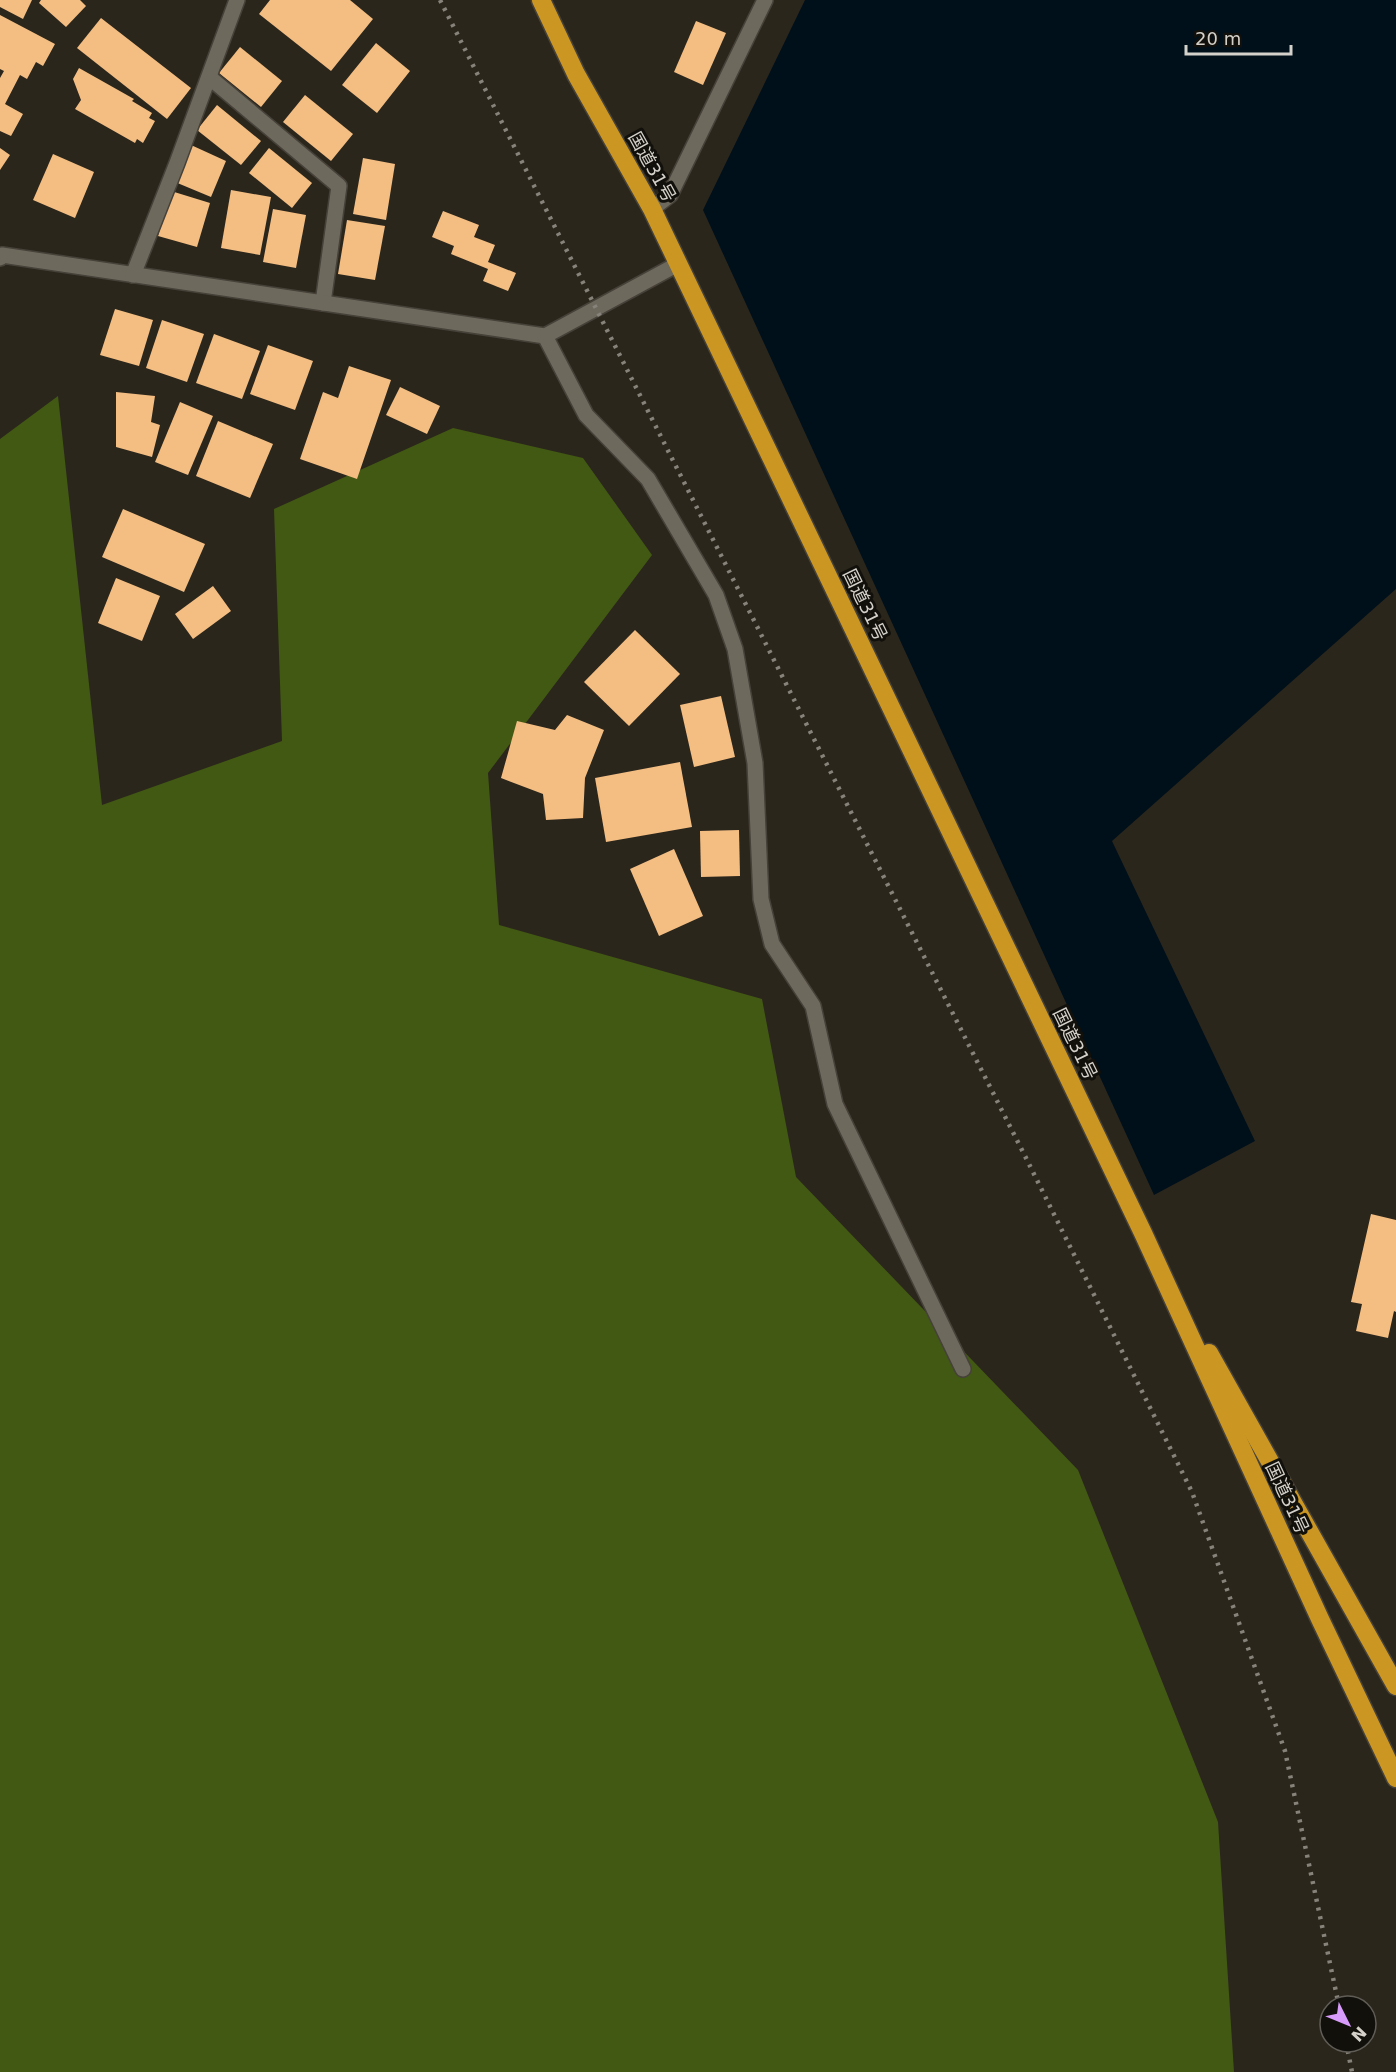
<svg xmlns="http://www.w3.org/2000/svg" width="1396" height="2072" font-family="'DejaVu Sans','Noto Sans JP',sans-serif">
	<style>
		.forest { fill: #425913 }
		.water { fill: #00101a }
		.building { fill: #f4be83 }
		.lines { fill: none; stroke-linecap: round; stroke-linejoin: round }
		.minor-casing { stroke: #464139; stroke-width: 18 }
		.highway-casing { stroke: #464139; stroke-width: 21 }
		.minor { stroke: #6e695d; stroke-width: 15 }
		.highway { stroke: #cb9722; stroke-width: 18 }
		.rail { stroke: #87837b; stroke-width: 4.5; stroke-dasharray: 3 6; stroke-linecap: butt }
		.labels { text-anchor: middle; stroke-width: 6; stroke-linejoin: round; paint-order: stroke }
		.street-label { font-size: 18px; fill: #d4d1ca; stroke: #12100b }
	</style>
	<rect width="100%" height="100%" fill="#2b261c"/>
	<polygon class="forest" points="58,396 102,805 282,741 274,509 453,428 583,458 652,555 488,773 499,925 762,999 796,1177 1078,1470 1218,1822 1234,2072 0,2072 0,439"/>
	<polygon class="water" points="805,0 1396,0 1396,589 1112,841 1255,1141 1154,1195 703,210"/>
	<g class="building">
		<polygon points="0,0 32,0 23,19 0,7"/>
		<polygon points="41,0 80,0 86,6 66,27 39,3"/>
		<polygon points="270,0 350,0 373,19 331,71 259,14"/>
		<polygon points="0,15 55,44 43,66 36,62 27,79 20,75 5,104 23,114 11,136 0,131 0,78 4,71 0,69"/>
		<polygon points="101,18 191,88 167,119 77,48"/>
		<polygon points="696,21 726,33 703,85 674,72"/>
		<polygon points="376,43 410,71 377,113 342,85"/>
		<polygon points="240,47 282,81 261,107 219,73"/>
		<polygon points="79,68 134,99 132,101 152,113 149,118 155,121 143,143 137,139 135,143 75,109 81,100 73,79"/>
		<polygon points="305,95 353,134 331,161 283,122"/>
		<polygon points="217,105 261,141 241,165 197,130"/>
		<polygon points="191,145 226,161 211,197 175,182"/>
		<polygon points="0,148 10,155 0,170"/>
		<polygon points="269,148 312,183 292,208 249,173"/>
		<polygon points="53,154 94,172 75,218 33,200"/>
		<polygon points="363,158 395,164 386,220 353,214"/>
		<polygon points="231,190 271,197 260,255 221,248"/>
		<polygon points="171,191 210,203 197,247 158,236"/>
		<polygon points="273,209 306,215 296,268 263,262"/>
		<polygon points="443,211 479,225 474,237 495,245 488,262 516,273 508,291 483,281 488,269 451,254 454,246 432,237"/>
		<polygon points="347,220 385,226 375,280 338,274"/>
		<polygon points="115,309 153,320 139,366 100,355"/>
		<polygon points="162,320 204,334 187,382 146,368"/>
		<polygon points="214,334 260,351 242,399 196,383"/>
		<polygon points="268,345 313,361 295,410 250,394"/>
		<polygon points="349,366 391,380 357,479 300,459 323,392 338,398"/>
		<polygon points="400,387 440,406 427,434 386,415"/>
		<polygon points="116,392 155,396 151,422 160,425 152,457 116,447"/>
		<polygon points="180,402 213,416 188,475 155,462"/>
		<polygon points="218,421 273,444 250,498 196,476"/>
		<polygon points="123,509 205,544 184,592 102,557"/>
		<polygon points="116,578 160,596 142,641 98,623"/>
		<polygon points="213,586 231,611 193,639 175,614"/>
		<polygon points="635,630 680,674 629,726 584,682"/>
		<polygon points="721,696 735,757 694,767 680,705"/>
		<polygon points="567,715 604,730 585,778 583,818 546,820 543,794 501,778 517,721 555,730"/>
		<polygon points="680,762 692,827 606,842 595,778"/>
		<polygon points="739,830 740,876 701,877 700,831"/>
		<polygon points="674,849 703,916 659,936 630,869"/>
		<polygon points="1371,1214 1396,1220 1396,1312 1394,1311 1388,1338 1356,1331 1362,1304 1351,1302"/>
	</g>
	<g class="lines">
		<defs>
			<g id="minor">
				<polyline points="209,77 339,186 323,303"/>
				<polyline points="652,209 670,195 765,0"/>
				<polyline points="0,258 2,255 545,336 678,264"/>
				<polyline points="133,275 177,163 237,0"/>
				<polyline points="545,336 586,415 648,479 716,595 735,649 755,763 761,899 772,944 813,1006 835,1104 963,1369"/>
			</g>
			<g id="highway">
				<polyline points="541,0 576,74 652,209 1143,1233 1320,1619 1396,1778"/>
				<polyline points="1209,1353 1396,1686"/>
			</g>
		</defs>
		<use href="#minor" class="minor-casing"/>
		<use href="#highway" class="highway-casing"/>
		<use href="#minor" class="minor"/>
		<use href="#highway" class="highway"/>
		<g class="rail">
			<polyline points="440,0 1027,1160 1192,1492 1285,1751 1339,2006"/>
			<polyline points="1346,2042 1352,2072"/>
		</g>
	</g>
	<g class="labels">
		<g class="street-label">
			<text transform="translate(652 167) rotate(61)" y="6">国道31号</text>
			<text transform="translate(865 605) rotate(64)" y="6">国道31号</text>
			<text transform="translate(1075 1044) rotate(64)" y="6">国道31号</text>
			<text transform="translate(1287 1498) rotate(65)" y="6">国道31号</text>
		</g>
	</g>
	<g transform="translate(1348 2024) rotate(133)"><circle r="28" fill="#12100b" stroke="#605d57" stroke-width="1.5"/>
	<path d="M0-4.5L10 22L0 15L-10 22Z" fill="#d79bf9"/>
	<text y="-9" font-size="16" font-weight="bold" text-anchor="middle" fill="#d4d1ca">N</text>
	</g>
	<path d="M1186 45v9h105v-9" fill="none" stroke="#d4d1ca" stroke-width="3"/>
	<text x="1195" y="45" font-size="18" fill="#d4d1ca" stroke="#12100b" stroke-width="4.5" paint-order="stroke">20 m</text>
</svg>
